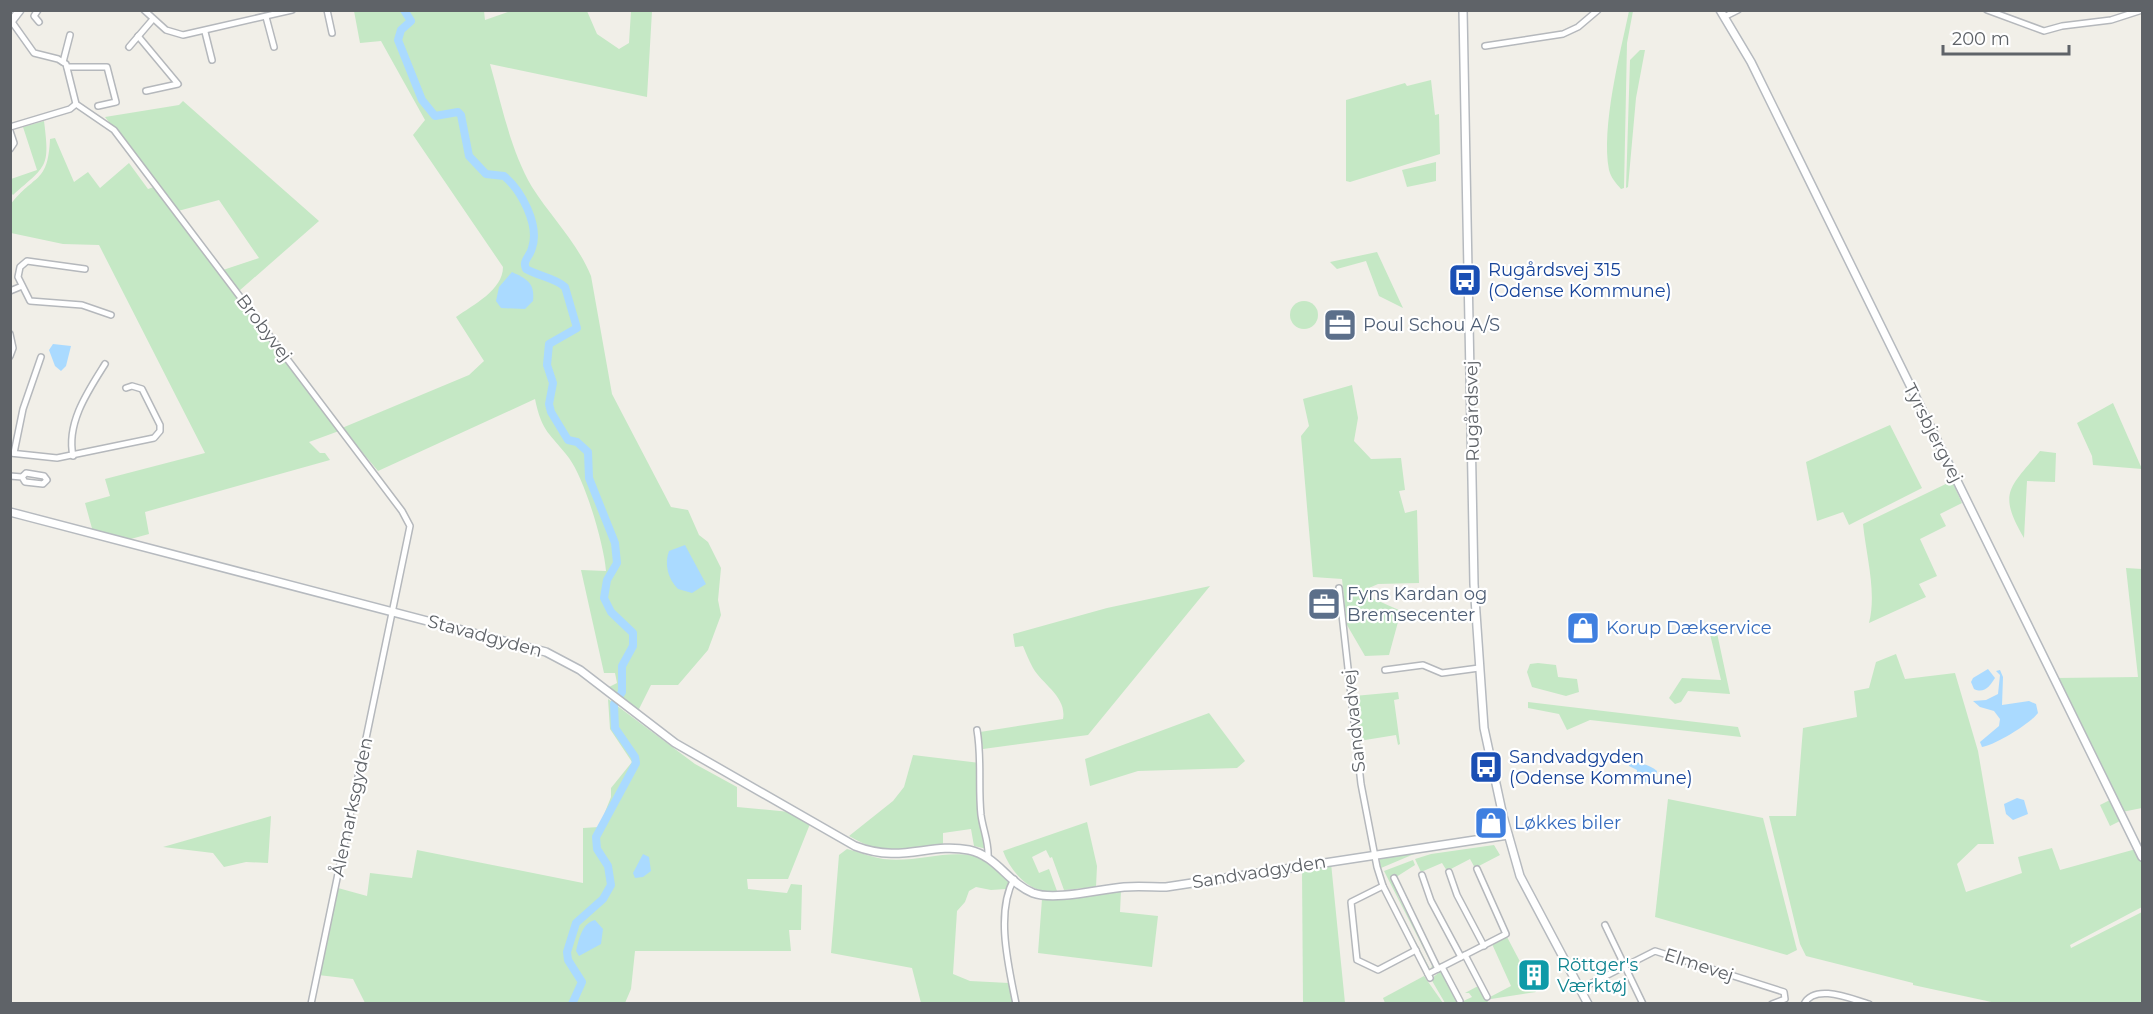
<svg xmlns="http://www.w3.org/2000/svg" width="2153" height="1014" font-family="Montserrat,sans-serif">
	<style>
		.green { fill: #c5e8c5 }
		.water { fill: #aadaff }
		.lines { fill: none; stroke-linecap: round; stroke-linejoin: round }
		.river { stroke: #aadaff; stroke-width: 8 }
		.street-casing { stroke: #b5b8bc; stroke-width: 8 }
		.secondary-casing { stroke: #b6babf; stroke-width: 10 }
		.street { stroke: #fff; stroke-width: 5 }
		.secondary { stroke: #fff; stroke-width: 7 }
		.labels { text-anchor: middle; stroke-width: 4.5; stroke-linejoin: round; paint-order: stroke }
		.transit-label { font-size: 18px; fill: #164399; stroke: #fff; text-anchor: start }
		.service-label { font-size: 18px; fill: #4e5e75; stroke: #fff; text-anchor: start }
		.street-label { font-size: 18px; fill: #5f6368; stroke: #fff }
		.shop-label { font-size: 18px; fill: #366cbe; stroke: #fff; text-anchor: start }
		.culture-label { font-size: 18px; fill: #0d838f; stroke: #fff; text-anchor: start }
	</style>
	<rect width="100%" height="100%" fill="#f1efe8"/>
	<g class="green">
		<path d="M354 11H484L485 20 511 11H587L597 34 619 49 629 43 631 11H652L647 97 490 64C502 106 510 149 532 187 551 217 577 242 591 276L612 394 671 507 688 510 699 535 708 542 721 568 718 600 721 615 708 650 678 685H651L638 711 609 687 617 683 615 673H604L581 570 606 571C604 544 585 480 569 458 550 433 542 433 535 399L378 471 342 428 469 375 484 361 456 317C473 305 503 290 503 267L413 135 425 120 381 41 360 43Z"/>
		<path d="M1629 11H1633L1627 43 1624 188 1621 189C1616 183 1611 178 1609 170 1601 127 1620 54 1629 11Z"/>
		<polygon points="1640,50 1645,50 1636,98 1628,187 1626,188 1630,60"/>
		<polygon points="1431,80 1435,115 1439,114 1440,154 1350,182 1346,181 1346,100 1405,83 1407,86"/>
		<polygon points="183,101 319,221 239,291 223,270 259,258 219,200 178,211 105,117 179,105"/>
		<path d="M44 121C50 168 47 165 13 195L11 193V179L37 170 23 127Z"/>
		<path d="M55 138 74 182 88 172 100 188 129 163 148 189 154 187 339 431 309 442 320 453H325L330 460 145 512 149 534 127 540 93 532 85 503 110 496 105 479 205 453 99 245 63 244 11 233V204C34 174 48 184 50 139Z"/>
		<polygon points="1436,162 1436,181 1407,187 1402,170"/>
		<polygon points="1377,252 1403,308 1379,296 1366,261 1337,269 1330,262"/>
		<circle cx="1304" cy="315" r="14"/>
		<polygon points="1352,385 1358,418 1354,441 1371,459 1401,458 1405,490 1399,491 1405,513 1417,510 1419,583 1378,584 1369,588 1374,599 1401,611 1389,655 1365,656 1347,625 1342,579 1313,577 1301,436 1309,426 1303,399"/>
		<polygon points="2113,403 2142,469 2093,465 2092,456 2077,423"/>
		<polygon points="1890,425 1922,488 1849,525 1843,512 1817,521 1806,462"/>
		<path d="M2040 451 2056 453 2055 482 2027 481 2024 538C1997 492 2010 488 2040 451Z"/>
		<path d="M1952 481 1962 503 1940 514 1946 526 1920 539 1937 576 1919 584 1926 597 1869 623C1877 592 1866 555 1863 524Z"/>
		<polygon points="2126,568 2142,569 2142,808 2122,812 2056,678 2138,677"/>
		<path d="M1210 586 1088 735 983 749 980 732 1063 719C1067 697 1043 685 1033 668 1029 661 1026 653 1023 646L1015 647 1013 634 1107 608Z"/>
		<polygon points="1709,630 1717,633 1730,694 1688,691 1681,702 1675,704 1669,698 1682,678 1721,680"/>
		<polygon points="1896,654 1905,679 1955,673 1978,751 1994,844 1978,844 1957,864 1966,892 2022,873 2018,857 2052,848 2060,870 2136,849 2142,862 2142,907 2070,945 2071,948 2142,912 2142,1003 1996,1003 1913,985 1913,983 1806,956 1800,944 1769,816 1796,816 1803,728 1857,717 1854,691 1869,688 1876,662"/>
		<polygon points="1538,663 1556,665 1558,677 1577,679 1579,692 1566,696 1532,687 1527,672 1530,664"/>
		<polygon points="1398,692 1399,699 1394,700 1400,744 1398,745 1396,735 1359,741 1354,696"/>
		<polygon points="608,699 695,764 737,787 737,807 790,812 810,824 788,879 747,879 748,889 787,893 791,884 802,885 801,930 789,930 791,951 635,951 631,989 625,1003 365,1003 353,979 318,975 338,888 367,896 370,873 412,878 417,850 583,883 583,828 599,827 611,797 611,788 632,762 610,729"/>
		<polygon points="1528,702 1738,727 1741,737 1590,720 1567,730 1559,714 1528,708"/>
		<polygon points="1209,713 1245,761 1237,768 1138,771 1090,786 1085,759"/>
		<path d="M913 755 980 763 978 808 987 849 974 846 971 829 943 833V846C903 850 885 857 849 836L893 801 904 787Z"/>
		<polygon points="1668,799 1763,818 1797,950 1787,955 1655,917"/>
		<polygon points="2110,800 2120,821 2110,826 2100,805"/>
		<polygon points="271,816 268,863 246,862 224,867 213,853 163,847"/>
		<path d="M1087 822 1097 866 1096 887 1064 890 1052 857 1050 858 1046 850 1032 857 1039 873 1049 869 1057 891C1032 896 1011 873 1003 851Z"/>
		<polygon points="1494,845 1500,855 1475,868 1470,859 1447,871 1442,863 1421,872 1415,859 1431,854"/>
		<path d="M847 849C859 852 871 857 883 859 930 865 973 834 1009 880L1006 889 991 890 976 887 969 891 965 902 957 911 953 974 970 981 1009 983 1013 1003H921L912 968 831 953 839 855Z"/>
		<path d="M1426 849 1381 868 1386 885 1430 969C1418 956 1376 873 1380 857Z"/>
		<polygon points="1413,860 1415,865 1393,879 1398,896 1435,967 1431,969 1432,965 1384,871"/>
		<polygon points="1331,863 1345,1003 1303,1003 1302,869"/>
		<polygon points="1121,890 1120,912 1158,916 1152,967 1038,953 1042,899"/>
		<polygon points="1507,937 1536,992 1491,999 1490,997 1511,986 1492,944"/>
		<polygon points="1442,970 1459,1003 1472,997 1469,993 1465,993 1480,985 1488,1002 1445,1003 1431,979"/>
		<polygon points="1424,976 1443,1003 1385,1003 1383,998"/>
	</g>
	<g class="water">
		<path d="M512 272C527 279 535 283 533 301L525 309 501 308 496 301 499 287Z"/>
		<polygon points="53,344 71,346 66,366 61,371 55,366 49,350"/>
		<path d="M685 545 706 584 692 593 678 589C668 579 664 564 669 551Z"/>
		<path d="M1988 669 1995 678C1990 686 1984 694 1974 689L1971 682 1973 678Z"/>
		<path d="M2000 670 2003 677 2002 705 2029 701 2036 704 2038 713C2031 723 1994 746 1982 747L1980 742 1999 726 2000 719 1994 711 1980 707 1973 701 1986 700 1998 694 2000 675 1996 671Z"/>
		<path d="M1628 757C1640 766 1646 762 1657 771L1656 779 1644 783 1637 778V770L1629 766Z"/>
		<polygon points="2017,798 2024,800 2028,814 2013,820 2006,814 2004,804"/>
		<polygon points="643,854 649,857 651,871 643,877 635,878 633,873"/>
		<path d="M595 920 603 929 601 944 579 956 576 951C579 939 582 923 595 920Z"/>
	</g>
	<g class="lines">
		<path class="river" d="M404 10 411 21 401 30 398 40 422 100 435 116 458 112 461 115 469 156 486 174 504 176C521 190 540 225 532 248 530 257 522 260 526 269 538 276 556 278 565 287L577 328 549 344 547 365 553 383 549 404 551 412 568 440 577 442 588 452 589 478 615 543 617 563 607 580 604 598 611 612 633 633V646L622 666V692L614 704 615 728 635 757 636 763 596 837 597 849 608 866 611 885 603 899 576 923 567 952 568 960 582 982 572 1004"/>
		<defs>
			<g id="street">
				<polyline points="38,10 34,16 39,22"/>
				<polyline points="144,10 166,30 183,35 292,10"/>
				<polyline points="327,10 332,33"/>
				<polyline points="1987,10 2044,31 2062,26 2111,20 2142,10"/>
				<polyline points="266,17 274,47"/>
				<polyline points="1724,17 1738,10"/>
				<polyline points="12,22 34,53 58,59 66,64 76,104 114,130 402,511 410,526 311,1004"/>
				<polyline points="205,32 212,60"/>
				<polyline points="138,36 178,84 146,91"/>
				<polyline points="1485,46 1563,34 1578,27 1598,10"/>
				<polyline points="129,47 153,19"/>
				<polyline points="63,62 70,35"/>
				<polyline points="67,67 107,67 116,102 98,106"/>
				<polyline points="10,127 70,109 76,104"/>
				<polyline points="10,131 14,143 10,149"/>
				<polyline points="85,269 27,261 20,267 18,277 30,301 82,305 111,315"/>
				<polyline points="10,291 22,286"/>
				<polyline points="10,334 13,348 10,356"/>
				<polyline points="10,453 57,458 154,438 160,431 160,425 142,389 132,386 126,388"/>
				<polyline points="14,453 23,409 41,357"/>
				<path d="M73 456C66 423 88 391 105 364"/>
				<polyline points="10,476 22,477 26,473 44,476 47,480 43,484 25,482 22,477"/>
				<polyline points="1339,588 1361,784 1377,867 1383,886 1430,978"/>
				<polyline points="1385,670 1423,665 1442,673 1479,668"/>
				<path d="M977 730C982 758 978 787 981 815 983 830 989 842 988 857"/>
				<polyline points="1449,872 1457,895 1484,946"/>
				<polyline points="1422,875 1431,901 1461,957"/>
				<polyline points="1394,878 1438,969"/>
				<path d="M1014 879C995 913 1009 968 1016 1004"/>
				<polyline points="1383,886 1351,902 1357,960 1378,970 1416,950"/>
				<polyline points="1605,925 1643,1004"/>
				<polyline points="1465,955 1487,997"/>
				<polyline points="1442,967 1460,1001"/>
				<polyline points="1428,974 1506,934 1477,869"/>
				<polyline points="1580,989 1655,951 1784,992 1785,999 1772,1004"/>
				<path d="M1804 1004C1815 983 1851 999 1869 1004"/>
			</g>
			<g id="secondary">
				<polyline points="1463,10 1474,584 1484,728 1503,816 1520,876 1588,1004"/>
				<polyline points="1720,10 1751,62 2142,857"/>
				<polyline points="10,23 20,10"/>
				<path d="M10 512 546 652 580 670 675 743 855 846C902 864 929 842 969 850 997 856 1008 883 1033 893 1055 901 1100 889 1124 887 1138 886 1152 887 1166 887L1508 835"/>
			</g>
		</defs>
		<use href="#street" class="street-casing"/>
		<use href="#secondary" class="secondary-casing"/>
		<use href="#street" class="street"/>
		<use href="#secondary" class="secondary"/>
	</g>
	<defs>
		<symbol id="bus-square" viewBox="-11 -11 22 22"><rect x="-9" y="-9" width="18" height="18" rx="4" fill="#1a4fb4" stroke="#fff"/><path d="M-5-6H5V4H4V6H2V4H-2V6H-4V4H-5ZM-3.5-4V0h7V-4ZM-3.5 1.2v1.5H-2V1.2ZM2 1.2v1.5H3.5V1.2Z" fill="#fff"/></symbol>
		<symbol id="office-square" viewBox="-11 -11 22 22"><rect x="-9" y="-9" width="18" height="18" rx="4" fill="#5c6f8a" stroke="#fff"/><path d="M-6-3h4V-5.5h4V-3h4V5H-6ZM-1-4.5V-3h2v-1.5ZM-6 0V1H6V0Z" fill="#fff"/></symbol>
		<symbol id="shop-square" viewBox="-11 -11 22 22"><rect x="-9" y="-9" width="18" height="18" rx="4" fill="#3f7fe0" stroke="#fff"/><path d="M-5-2.5h2.3a2.7 3.5 0 0 1 5.4 0H5L5.5 6h-11ZM-1.5-2.5h3a1.5 2.3 0 0 0-3 0Z" fill="#fff"/></symbol>
		<symbol id="building-square" viewBox="-11 -11 22 22"><rect x="-9" y="-9" width="18" height="18" rx="4" fill="#0f9aa8" stroke="#fff"/><path d="M-4-6H4V6H1V3H-1V6H-4ZM-2.5-4.3h1.7v1.8h-1.7ZM.8-4.3h1.7v1.8H.8ZM-2.5-1h1.7V.8h-1.7ZM.8-1h1.7V.8H.8Z" fill="#fff"/></symbol>
	</defs>
	<g fill-rule="evenodd">
		<use href="#bus-square" x="1446" y="261" width="38" height="38"/>
		<use href="#office-square" x="1321" y="306" width="38" height="38"/>
		<use href="#office-square" x="1305" y="585" width="38" height="38"/>
		<use href="#shop-square" x="1564" y="609" width="38" height="38"/>
		<use href="#bus-square" x="1467" y="748" width="38" height="38"/>
		<use href="#shop-square" x="1472" y="804" width="38" height="38"/>
		<use href="#building-square" x="1515" y="956" width="38" height="38"/>
	</g>
	<g class="labels">
		<g class="transit-label">
			<text x="1488" y="276">Rugårdsvej 315<tspan x="1488" dy="21">(Odense Kommune)</tspan></text>
			<text x="1509" y="763">Sandvadgyden<tspan x="1509" dy="21">(Odense Kommune)</tspan></text>
		</g>
		<g class="service-label">
			<text x="1363" y="331">Poul Schou A/S</text>
			<text x="1347" y="600">Fyns Kardan og<tspan x="1347" dy="21">Bremsecenter</tspan></text>
		</g>
		<g class="street-label">
			<text transform="translate(264 328) rotate(53)" y="6">Brobyvej</text>
			<text transform="translate(1472 411) rotate(-91)" y="6">Rugårdsvej</text>
			<text transform="translate(1933 433) rotate(63)" y="6">Tyrsbjergvej</text>
			<text transform="translate(485 636) rotate(15)" y="6">Stavadgyden</text>
			<text transform="translate(1354 721) rotate(-96)" y="6">Sandvadvej</text>
			<text transform="translate(352 807) rotate(-78)" y="6">Ålemarksgyden</text>
			<text transform="translate(1259 872) rotate(-9)" y="6">Sandvadgyden</text>
			<text transform="translate(1699 965) rotate(18)" y="6">Elmevej</text>
		</g>
		<g class="shop-label">
			<text x="1606" y="634">Korup Dækservice</text>
			<text x="1514" y="829">Løkkes biler</text>
		</g>
		<g class="culture-label">
			<text x="1557" y="971">Röttger's<tspan x="1557" dy="21">Værktøj</tspan></text>
		</g>
	</g>
	<rect width="2153" height="1014" fill="none" stroke="#5f6368" stroke-width="24"/>
	<path d="M1943 45v9h126v-9" fill="none" stroke="#5f6368" stroke-width="3"/>
	<text x="1952" y="45" font-size="18" fill="#5f6368" stroke="#ffffff" stroke-width="4.5" paint-order="stroke">200 m</text>
</svg>
